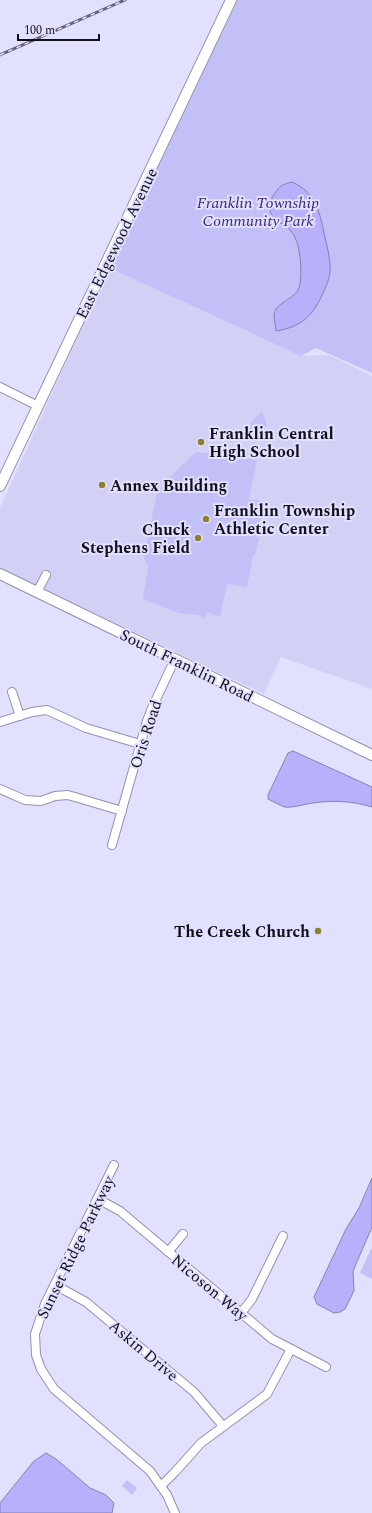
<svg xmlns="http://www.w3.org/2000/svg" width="372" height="1513" font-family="Spectral,serif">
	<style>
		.built { fill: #d2d0f4 }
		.green { fill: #c3bff7 }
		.water { fill: #b8b0fa; stroke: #8680b7 }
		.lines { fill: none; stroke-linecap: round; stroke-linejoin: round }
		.minor-casing { stroke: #9391ae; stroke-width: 10 }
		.major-casing { stroke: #9391ae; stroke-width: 12 }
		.minor { stroke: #fff; stroke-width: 8 }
		.major { stroke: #fff; stroke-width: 10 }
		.rail-casing { stroke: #656476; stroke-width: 3 }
		.rail { stroke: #e2e0ff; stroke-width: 1.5; stroke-dasharray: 4.5; stroke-linecap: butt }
		.poi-dot { fill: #8a822a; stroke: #e2e0ff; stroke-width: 1.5 }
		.labels { text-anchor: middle; stroke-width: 4; stroke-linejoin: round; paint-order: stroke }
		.park-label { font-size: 16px; font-style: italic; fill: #3a2679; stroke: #e2e0ff }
		.street-label { font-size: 16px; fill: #11101a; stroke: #e2e0ff }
		.poi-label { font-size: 16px; font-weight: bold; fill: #11101a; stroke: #e2e0ff; text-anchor: start }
	</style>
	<rect width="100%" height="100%" fill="#e2e0ff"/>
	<polygon class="built" points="109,268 301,356 329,355 372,376 372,689 281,657 264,694 0,568 0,508"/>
	<g class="green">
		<polygon points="237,0 372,0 372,373 316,348 301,356 105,266"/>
		<polygon points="262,411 267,425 263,431 249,431 252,421"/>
		<polygon points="196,452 257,460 249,499 264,501 256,537 259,538 255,555 253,555 247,587 227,584 220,617 207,612 204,618 198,615 179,613 143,599 148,566 144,559 156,496 166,481"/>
		<polygon points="372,1247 372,1279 360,1273"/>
		<polygon points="127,1480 137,1488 132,1495 122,1486"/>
	</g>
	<g class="water">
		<path d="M292 182C316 193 319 210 324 233 327 246 331 260 330 273 329 279 326 287 323 293 313 316 301 327 276 331 276 326 274 321 274 316 274 303 293 300 298 290 302 284 301 265 300 257 299 249 297 238 291 231 287 226 279 223 274 218 265 209 272 194 281 186 284 184 289 183 292 182Z"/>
		<path d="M293 751 372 787V807C353 801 333 800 313 803 305 804 293 808 285 807 279 805 274 802 268 799V795L288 753Z"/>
		<polygon points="372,1178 372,1227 353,1271 354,1290 351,1297 345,1309 340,1312 334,1313 317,1304 314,1297 346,1229 359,1208"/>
		<polygon points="46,1453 56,1459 90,1488 106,1495 114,1503 112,1513 0,1513 0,1503 34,1461"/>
	</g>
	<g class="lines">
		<defs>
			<g id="minor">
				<polyline points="0,387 38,406"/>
				<polyline points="37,592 46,575"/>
				<polyline points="12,692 20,716"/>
				<polyline points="0,722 32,712 47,710 86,728 140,744"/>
				<polyline points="0,789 25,800 41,801 55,796 68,795 122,811"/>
				<polyline points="112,845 147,721 152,708 175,659"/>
				<polyline points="114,1165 45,1304 35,1334 36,1355 41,1369 54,1389 150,1471 167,1495 175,1513"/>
				<polyline points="98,1199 120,1211 272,1339 326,1367"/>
				<polyline points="168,1252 183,1234"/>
				<polyline points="55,1285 86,1302 194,1392 223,1426"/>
				<polyline points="241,1313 252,1299 283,1236"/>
				<polyline points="161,1486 175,1472 201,1443 267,1394 291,1349"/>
			</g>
			<g id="major">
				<polyline points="0,486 231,0"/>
				<polyline points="0,574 372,755"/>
			</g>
		</defs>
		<use href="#minor" class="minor-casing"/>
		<use href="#major" class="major-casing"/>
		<use href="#minor" class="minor"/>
		<use href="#major" class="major"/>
		<defs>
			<polyline id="rail" points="0,55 125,0"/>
		</defs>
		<use href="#rail" class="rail-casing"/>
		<use href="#rail" class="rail"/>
	</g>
	<g class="poi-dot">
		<circle cx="201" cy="442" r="4"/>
		<circle cx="102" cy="485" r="4"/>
		<circle cx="206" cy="519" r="4"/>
		<circle cx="198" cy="538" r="4"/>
		<circle cx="318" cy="931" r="4"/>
	</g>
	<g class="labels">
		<g class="park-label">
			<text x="258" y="208">Franklin Township<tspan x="258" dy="18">Community Park</tspan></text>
		</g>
		<g class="street-label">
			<text transform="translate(116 243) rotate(-64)" y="6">East Edgewood Avenue</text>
			<text transform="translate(187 665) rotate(26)" y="6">South Franklin Road</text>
			<text transform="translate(145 734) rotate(-72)" y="6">Oris Road</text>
			<text transform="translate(75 1247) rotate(-64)" y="6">Sunset Ridge Parkway</text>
			<text transform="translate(210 1287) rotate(40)" y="6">Nicoson Way</text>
			<text transform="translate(144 1350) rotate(40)" y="6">Askin Drive</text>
		</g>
		<g class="poi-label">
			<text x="209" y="439">Franklin Central<tspan x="209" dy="18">High School</tspan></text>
			<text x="110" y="491">Annex Building</text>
			<text x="214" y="516">Franklin Township<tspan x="214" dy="18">Athletic Center</tspan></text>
			<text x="190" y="535" text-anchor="end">Chuck<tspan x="190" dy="18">Stephens Field</tspan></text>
			<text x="310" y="937" text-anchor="end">The Creek Church</text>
		</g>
	</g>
	<path d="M18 34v6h81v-6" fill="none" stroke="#11101a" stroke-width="2"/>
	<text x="24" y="34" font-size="12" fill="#11101a" stroke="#e2e0ff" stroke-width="3" paint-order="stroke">100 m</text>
</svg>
